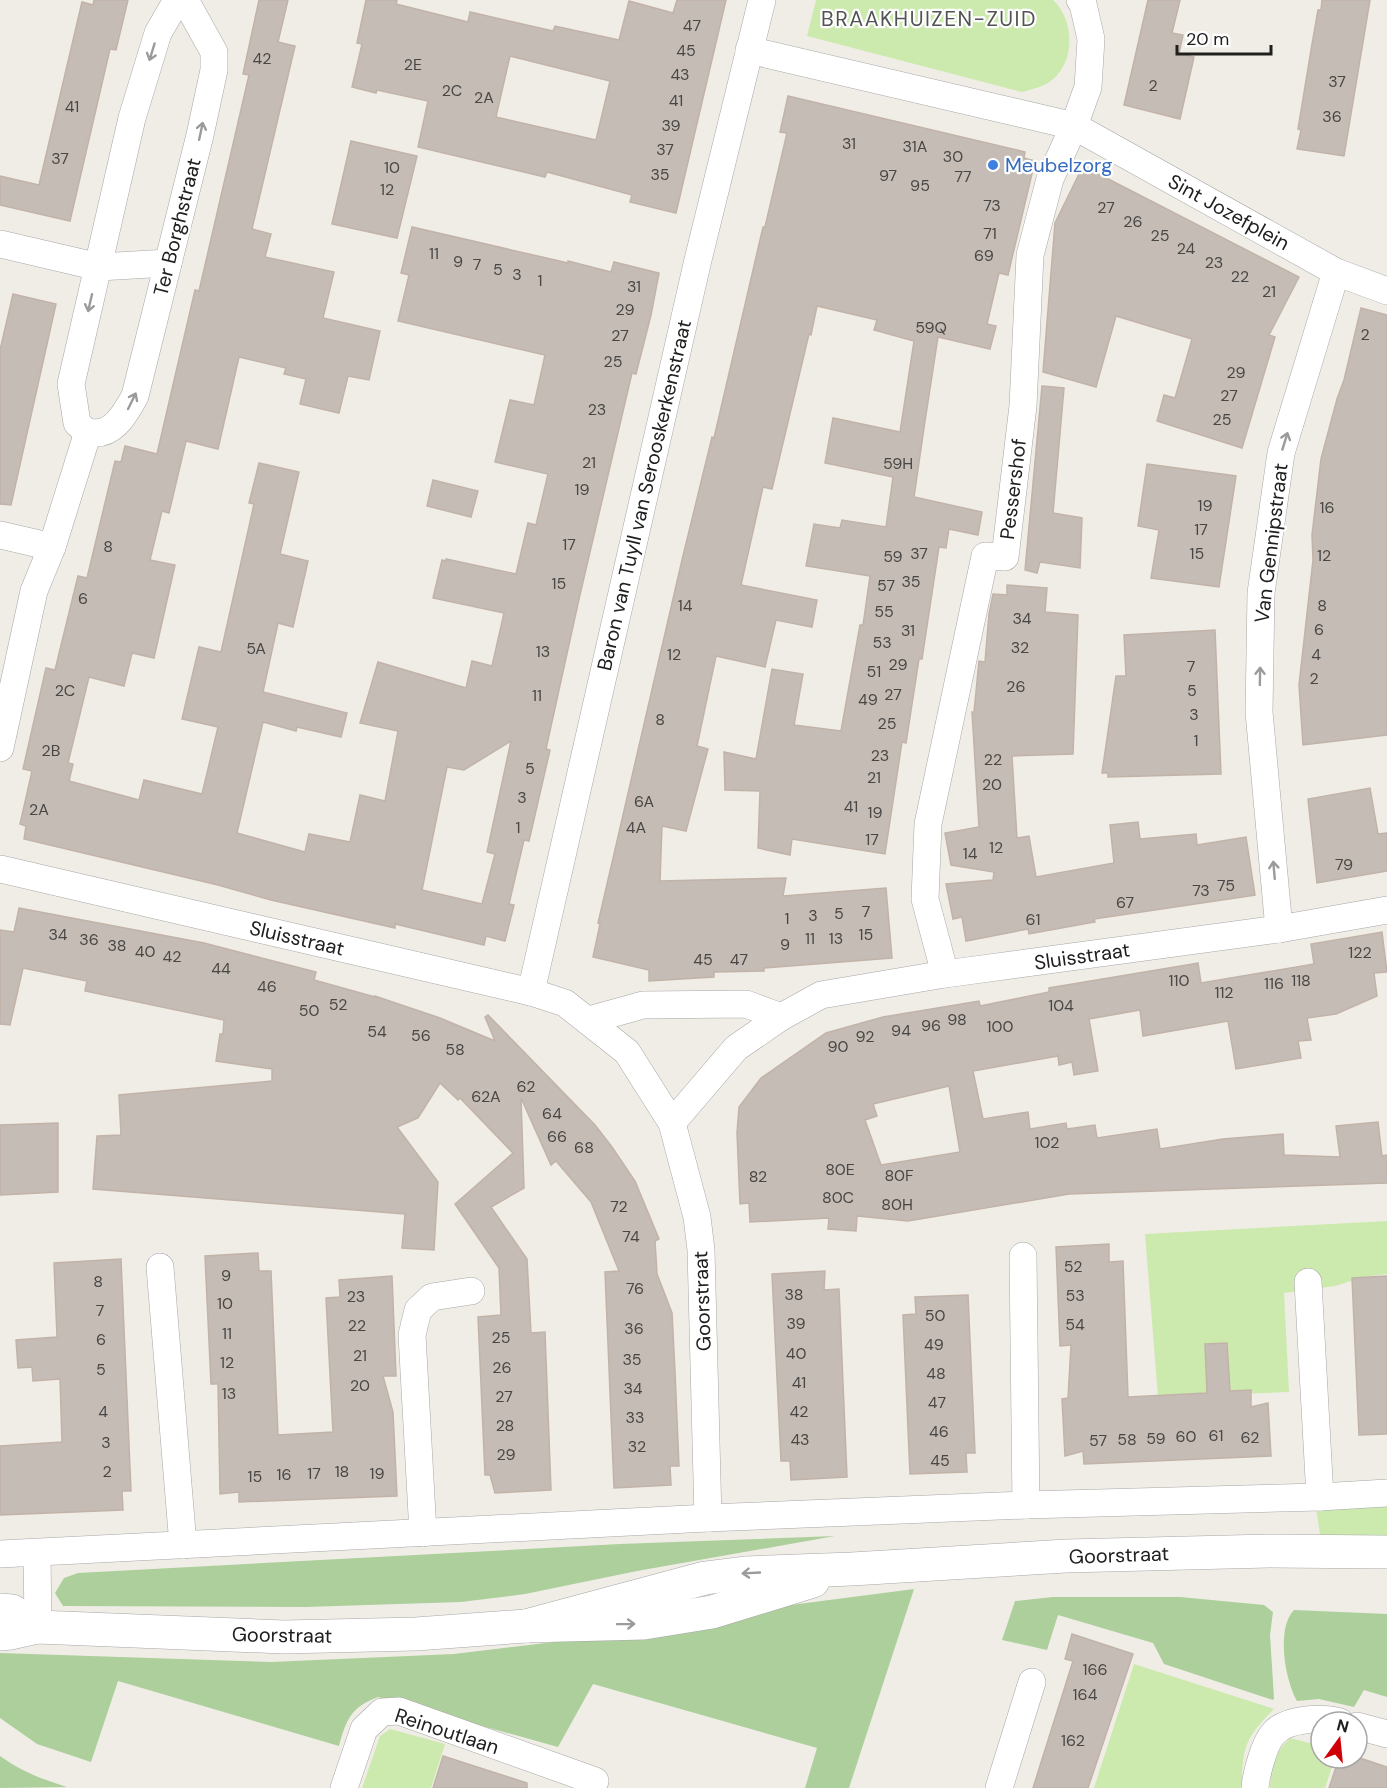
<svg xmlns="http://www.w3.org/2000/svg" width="1387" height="1788" font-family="'DM Sans',sans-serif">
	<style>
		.grass { fill: #cceaad }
		.forest { fill: #accf9b }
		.building { fill: #c5bcb5; stroke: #c2b3a8; stroke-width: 1.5; fill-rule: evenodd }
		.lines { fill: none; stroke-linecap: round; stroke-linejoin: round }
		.minor-casing { stroke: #a7a7a7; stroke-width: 28 }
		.tertiary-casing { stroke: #a7a7a7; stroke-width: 34 }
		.minor { stroke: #fff; stroke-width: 27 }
		.tertiary { stroke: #fff; stroke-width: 33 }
		.oneway { stroke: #9b9b9b }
		.shop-dot { fill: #3f7fe0; stroke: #fff; stroke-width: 2 }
		.labels { text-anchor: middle; stroke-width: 4.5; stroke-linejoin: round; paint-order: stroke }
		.number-label { font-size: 16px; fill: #494745 }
		.shop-label { font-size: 20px; fill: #366cbe; stroke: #fff; text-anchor: start }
		.street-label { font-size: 20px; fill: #202020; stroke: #fff }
		.neighbourhood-label { font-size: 21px; letter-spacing: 1.5px; fill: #535353; stroke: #fff }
	</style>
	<rect width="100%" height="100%" fill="#f0ede6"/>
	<g class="grass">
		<path d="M816 0H1053C1074 19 1076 61 1052 80 1044 87 1032 89 1022 92L807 36Z"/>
		<polygon points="1387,1221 1387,1274 1364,1277 1335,1286 1284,1293 1289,1392 1158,1397 1145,1234"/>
		<polygon points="1387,1504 1387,1536 1320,1535 1316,1507"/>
		<path d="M1134 1664 1274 1709C1245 1738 1242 1748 1242 1788H1094Z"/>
		<polygon points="390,1729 445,1744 431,1788 362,1788 380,1736"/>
		<path d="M1290 1738 1321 1746V1758H1335L1325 1788H1270C1272 1763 1272 1756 1290 1738Z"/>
	</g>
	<g class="forest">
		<polygon points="835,1536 637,1571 525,1594 461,1602 305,1607 63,1606 55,1593 64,1578 78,1573 620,1544"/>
		<path d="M914 1589 849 1788H805L817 1748 593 1684 558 1747 378 1697C351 1707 346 1720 339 1746L118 1681 91 1762 37 1744 0 1718V1653L271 1662 454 1654 639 1632 761 1609Z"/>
		<polygon points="1053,1597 1180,1597 1264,1605 1273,1612 1270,1635 1274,1698 1273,1700 1164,1664 1153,1643 1058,1615 1047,1650 1002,1640 1015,1601"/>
		<path d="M1294 1610 1387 1614V1697L1364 1690 1354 1707 1319 1699 1297 1701C1285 1680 1276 1628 1294 1610Z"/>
		<path d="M0 1756C21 1771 41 1779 67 1787L0 1788Z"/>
	</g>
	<g class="building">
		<polygon points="94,0 128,0 116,50 110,49 70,221 0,205 0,176 39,185 82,2 93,5"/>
		<path d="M259 0H288L278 42 295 46 252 229 271 234 265 257 334 272 323 318 380 331 369 380 348 376 339 413 300 404 306 379 284 374 286 368 239 357 218 449 186 441 169 513 162 511 150 560 175 565 154 658 132 653 124 686 89 677 68 763 73 764 69 781 139 800 144 780 202 794 218 727 182 719 199 647 221 652 254 504 249 503 259 463 299 472 280 554 308 561 293 627 278 623 263 692 347 713 341 737 297 727 296 731 263 722 237 833 305 852 309 834 350 842 360 795 385 801 398 731 360 723 378 662 466 688 472 661 492 666 504 613 433 598 442 560 446 561V559L516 574 528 523 536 525 548 474 495 462 510 400 534 405 545 355 398 321 409 275 401 273 412 227 568 263V261L611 272 614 262 659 273 651 315 636 374 632 373 579 599 546 749 550 750 529 841 524 840 509 904 514 905 505 941 486 936 484 945 395 924V928L271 900 218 885 24 839 26 826 20 824 32 771 23 769 46 668 55 670 78 576 87 578 115 461 121 462 125 446 157 454 195 290 199 291 249 75 243 74ZM511 741 487 852 495 854 482 904 422 890 447 767 464 770Z"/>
		<path d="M366 0H397L396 4 468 22 470 12 553 31 555 26 619 40 629 1 673 13 677 0H726L676 213 630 202 632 195 547 172 545 177 418 147 428 101 377 90 376 93 352 87 362 44 357 43ZM510 56 610 81 596 140 496 117Z"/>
		<polygon points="1148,0 1180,0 1172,33 1183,35 1179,53 1194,57 1180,119 1124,105"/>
		<polygon points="1322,0 1370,0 1344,156 1297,149 1301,130 1298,129 1312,44 1318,10 1321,10"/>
		<polygon points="788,96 1025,152 1024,158 1035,161 1008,275 999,273 987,324 996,326 990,349 938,337 925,421 914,497 982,512 978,535 949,529 946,548 939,547 922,659 919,659 906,743 902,742 885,854 792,839 790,855 758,848 760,791 725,790 724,752 756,759 772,669 803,674 794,725 841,731 860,625 863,625 870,576 806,566 814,524 840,528 842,520 886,527 893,477 825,463 833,418 900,432 914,341 874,330 877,320 817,306 811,335 809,334 772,489 763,487 741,585 817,600 812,627 776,620 765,667 716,656 697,746 708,749 686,831 662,826 660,881 786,878 783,896 886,888 892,958 764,968 764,971 714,972 714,977 649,981 649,970 593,957 600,924 598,923 682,560 712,437 714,438 763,227 765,227 787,133 780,132"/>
		<polygon points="351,141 417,156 397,238 332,224"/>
		<polygon points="1083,166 1299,277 1269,335 1275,337 1242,448 1157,421 1164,395 1175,398 1192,339 1116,316 1096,387 1043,372 1055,223"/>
		<polygon points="13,294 56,304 11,505 0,504 0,350"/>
		<polygon points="1361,308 1387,315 1387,735 1303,745 1299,685 1313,560 1312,535 1321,459 1337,399 1344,380"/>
		<polygon points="1042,386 1064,388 1053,513 1082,518 1080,568 1040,562 1037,573 1025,570"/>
		<polygon points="1147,464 1236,476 1219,587 1151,578 1159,530 1138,526"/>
		<polygon points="433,480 478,491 471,517 427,506"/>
		<polygon points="1007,585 1047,588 1045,612 1078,615 1073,754 1012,756 1017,838 1029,836 1036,877 1114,863 1110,825 1138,822 1140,839 1196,834 1197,845 1246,837 1255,895 1094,919 1095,922 1029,934 1028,929 966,941 962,917 953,919 946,884 993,880 994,872 951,865 945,833 979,827 972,712 974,712 979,661 985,662 989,614 993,594 1007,595"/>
		<polygon points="1215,630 1221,774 1108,777 1108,773 1102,773 1116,676 1126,676 1124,635"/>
		<polygon points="1370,788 1378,834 1387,833 1387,871 1317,883 1308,799"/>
		<polygon points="19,908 204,943 316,972 314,980 375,997 375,996 440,1018 495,1041 485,1017 488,1015 595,1125 612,1147 635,1181 659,1239 655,1241 657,1274 672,1313 675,1372 679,1466 670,1466 671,1485 614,1488 605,1272 619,1271 591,1202 556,1161 551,1165 521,1098 524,1188 491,1207 527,1259 531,1333 545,1332 551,1490 495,1493 490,1475 485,1475 478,1317 501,1315 499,1268 455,1204 513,1153 460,1098 458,1100 440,1083 418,1118 397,1127 438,1182 434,1250 402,1248 405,1214 93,1189 97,1136 121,1135 119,1095 272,1081 272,1069 216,1061 220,1034 223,1034 224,1020 85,991 87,981 23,968 10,1025 0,1024 0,930 14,932"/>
		<path d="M1382 932 1387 972 1374 973 1377 996 1336 1014 1307 1018 1311 1040 1298 1041 1301 1058 1236 1069 1228 1021 1143 1036 1140 1010 1089 1019 1098 1071 1074 1075 1072 1062 1059 1065 1058 1056 973 1071 983 1119 1028 1112 1030 1129 1066 1123 1067 1129 1095 1125 1097 1138 1157 1129 1160 1149 1223 1139 1283 1134 1284 1155 1340 1157 1336 1126 1378 1122 1382 1156 1387 1155V1183L1069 1194 908 1221 857 1216 856 1231 828 1229 829 1218 750 1222 749 1203 740 1204 737 1133 739 1107 761 1078 826 1033 883 1017 979 1001 980 1006 1049 992V988L1198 963 1201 983 1314 964 1311 944ZM949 1086 960 1152 881 1165 865 1120 877 1116 873 1104Z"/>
		<polygon points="58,1123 58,1192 0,1195 0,1125"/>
		<polygon points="1109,1244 1109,1262 1123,1261 1128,1397 1207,1393 1205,1344 1227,1343 1230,1391 1251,1390 1251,1407 1268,1403 1271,1456 1084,1464 1083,1451 1065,1456 1062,1399 1068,1398 1071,1345 1060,1346 1056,1247"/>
		<polygon points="258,1253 259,1271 271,1271 278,1435 333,1432 326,1298 340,1297 339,1280 392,1276 396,1376 383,1376 393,1412 397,1496 239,1502 239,1492 220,1494 218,1384 211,1384 205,1256"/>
		<polygon points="121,1259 131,1491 122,1491 123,1510 0,1515 0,1446 62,1442 60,1379 33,1381 32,1367 18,1368 16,1340 57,1337 54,1263"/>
		<polygon points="825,1271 824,1290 839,1289 847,1477 791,1480 790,1461 781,1461 772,1274"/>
		<polygon points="1387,1276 1387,1434 1359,1435 1352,1278"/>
		<polygon points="968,1295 975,1453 966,1453 967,1472 910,1474 903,1315 916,1314 915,1297"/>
		<polygon points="1072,1634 1133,1654 1088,1788 1033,1788 1073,1661 1065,1659"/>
		<polygon points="443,1756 527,1783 527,1788 433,1788"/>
		<polygon points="1339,1758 1360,1758 1387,1767 1387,1788 1329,1788"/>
	</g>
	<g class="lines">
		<defs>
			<g id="minor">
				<path d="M177 0 158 33 132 118 71 384 77 423C80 426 85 431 89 432 113 438 126 412 135 396L200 135 214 70V52L185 0"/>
				<polyline points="749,50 1074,126 1336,272 1387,291"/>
				<polyline points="0,244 99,267 168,263"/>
				<polyline points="0,535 52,547"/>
				<polyline points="0,748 34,591 52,547 88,432"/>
				<polyline points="0,869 531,992 565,1003 627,1052 672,1123 697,1217 701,1250 708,1518"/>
				<polyline points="1279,929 1259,712 1261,593 1281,453 1336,272"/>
				<polyline points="945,974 925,899 928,824 985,556 1005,557 1023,406 1030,255 1050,179 1074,126 1088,87 1091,39 1083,4 1080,0"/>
				<polyline points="531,992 697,264 762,0"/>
				<polyline points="589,1020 643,1005 746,1004 781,1017"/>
				<polyline points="672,1123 736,1048 781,1017 821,995 945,974 1279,929 1387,910"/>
				<polyline points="1023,1256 1026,1505"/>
				<polyline points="160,1267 183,1545"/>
				<polyline points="1308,1282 1320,1497"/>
				<polyline points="423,1533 412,1335 418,1310 432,1297 471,1291"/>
				<polyline points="37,1553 38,1627"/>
				<polyline points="0,1554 708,1518 1026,1505 1320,1497 1387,1493"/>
				<polyline points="1357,1726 1387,1734"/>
				<polyline points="344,1788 364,1729 382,1712 399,1711 595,1781"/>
				<polyline points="999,1788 1032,1682"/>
				<path d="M1255 1788C1256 1775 1264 1744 1273 1734 1286 1718 1322 1717 1340 1722"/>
			</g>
			<g id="tertiary">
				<polyline points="0,1610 12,1611 38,1627"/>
				<polyline points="526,1626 705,1578 745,1573 852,1569 1066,1556 1269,1551 1387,1552"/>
				<polyline points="0,1634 11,1633 38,1627 284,1637 416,1634 526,1626 644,1623 712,1612 813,1581"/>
			</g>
		</defs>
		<use href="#minor" class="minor-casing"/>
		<use href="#tertiary" class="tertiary-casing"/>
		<use href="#minor" class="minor"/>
		<use href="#tertiary" class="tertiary"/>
	</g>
	<defs><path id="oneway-shaft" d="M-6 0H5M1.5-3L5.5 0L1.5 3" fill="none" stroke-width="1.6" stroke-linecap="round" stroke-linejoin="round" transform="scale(1.5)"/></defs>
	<g class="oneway">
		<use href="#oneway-shaft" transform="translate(152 52) rotate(107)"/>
		<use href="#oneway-shaft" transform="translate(201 131) rotate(-78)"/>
		<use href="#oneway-shaft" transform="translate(90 303) rotate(103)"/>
		<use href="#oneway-shaft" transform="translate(132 401) rotate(-64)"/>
		<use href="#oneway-shaft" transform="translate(1285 441) rotate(-73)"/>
		<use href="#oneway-shaft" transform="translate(1260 676) rotate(-89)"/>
		<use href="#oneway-shaft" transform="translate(1274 870) rotate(-95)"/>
		<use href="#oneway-shaft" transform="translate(751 1573) rotate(177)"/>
		<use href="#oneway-shaft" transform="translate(626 1624) rotate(-1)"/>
	</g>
	<circle class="shop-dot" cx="993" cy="165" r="6"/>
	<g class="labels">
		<g class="number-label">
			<text x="692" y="31">47</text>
			<text x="686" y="56">45</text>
			<text x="262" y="64">42</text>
			<text x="413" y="70">2E</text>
			<text x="680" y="80">43</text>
			<text x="1337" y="87">37</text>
			<text x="1153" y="91">2</text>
			<text x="452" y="96">2C</text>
			<text x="484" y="103">2A</text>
			<text x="676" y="106">41</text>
			<text x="72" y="112">41</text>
			<text x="1332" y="122">36</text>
			<text x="671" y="131">39</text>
			<text x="849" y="149">31</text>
			<text x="915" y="152">31A</text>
			<text x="665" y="155">37</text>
			<text x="953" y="162">30</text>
			<text x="60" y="164">37</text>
			<text x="392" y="173">10</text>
			<text x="660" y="180">35</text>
			<text x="888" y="181">97</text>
			<text x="963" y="182">77</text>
			<text x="920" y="191">95</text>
			<text x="387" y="195">12</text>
			<text x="992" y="211">73</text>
			<text x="1106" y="213">27</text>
			<text x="1133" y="227">26</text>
			<text x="990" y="239">71</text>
			<text x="1160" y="241">25</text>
			<text x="1186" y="254">24</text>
			<text x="434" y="259">11</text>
			<text x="984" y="261">69</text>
			<text x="458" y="267">9</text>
			<text x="1214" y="268">23</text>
			<text x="477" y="270">7</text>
			<text x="498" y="275">5</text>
			<text x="517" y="280">3</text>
			<text x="1240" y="282">22</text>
			<text x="540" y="286">1</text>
			<text x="634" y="292">31</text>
			<text x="1269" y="297">21</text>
			<text x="625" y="315">29</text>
			<text x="931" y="333">59Q</text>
			<text x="1365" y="340">2</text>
			<text x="620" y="341">27</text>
			<text x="613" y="367">25</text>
			<text x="1236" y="378">29</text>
			<text x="1229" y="401">27</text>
			<text x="597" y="415">23</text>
			<text x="1222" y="425">25</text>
			<text x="589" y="468">21</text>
			<text x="898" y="469">59H</text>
			<text x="582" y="495">19</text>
			<text x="1205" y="511">19</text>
			<text x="1327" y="513">16</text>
			<text x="1201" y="535">17</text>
			<text x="569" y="550">17</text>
			<text x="108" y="552">8</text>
			<text x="919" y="559">37</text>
			<text x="1197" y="559">15</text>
			<text x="1324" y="561">12</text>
			<text x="893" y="562">59</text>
			<text x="911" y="587">35</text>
			<text x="559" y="589">15</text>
			<text x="886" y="591">57</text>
			<text x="83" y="604">6</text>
			<text x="685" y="611">14</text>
			<text x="1322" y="611">8</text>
			<text x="884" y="617">55</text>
			<text x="1022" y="624">34</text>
			<text x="1319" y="635">6</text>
			<text x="908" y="636">31</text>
			<text x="882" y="648">53</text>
			<text x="1020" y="653">32</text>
			<text x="256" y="654">5A</text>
			<text x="543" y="657">13</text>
			<text x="674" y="660">12</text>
			<text x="1316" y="660">4</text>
			<text x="898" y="670">29</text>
			<text x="1191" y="672">7</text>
			<text x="874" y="677">51</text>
			<text x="1314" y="684">2</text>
			<text x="1016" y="692">26</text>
			<text x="65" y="696">2C</text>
			<text x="1192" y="696">5</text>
			<text x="893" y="700">27</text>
			<text x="537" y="701">11</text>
			<text x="868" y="705">49</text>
			<text x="1194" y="720">3</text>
			<text x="660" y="725">8</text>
			<text x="887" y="729">25</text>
			<text x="1196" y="746">1</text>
			<text x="51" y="756">2B</text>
			<text x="880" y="761">23</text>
			<text x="993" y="765">22</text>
			<text x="530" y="774">5</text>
			<text x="874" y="783">21</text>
			<text x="992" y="790">20</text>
			<text x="522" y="803">3</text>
			<text x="644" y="807">6A</text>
			<text x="851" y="812">41</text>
			<text x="39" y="815">2A</text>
			<text x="875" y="818">19</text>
			<text x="518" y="833">1</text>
			<text x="636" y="833">4A</text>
			<text x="872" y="845">17</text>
			<text x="996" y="853">12</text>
			<text x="970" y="859">14</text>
			<text x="1344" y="870">79</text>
			<text x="1226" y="891">75</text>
			<text x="1201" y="896">73</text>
			<text x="1125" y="908">67</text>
			<text x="866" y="917">7</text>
			<text x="839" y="919">5</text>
			<text x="813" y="921">3</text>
			<text x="787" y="924">1</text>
			<text x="1033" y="925">61</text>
			<text x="58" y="940">34</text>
			<text x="866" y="940">15</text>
			<text x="810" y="944">11</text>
			<text x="836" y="944">13</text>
			<text x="89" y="945">36</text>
			<text x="785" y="950">9</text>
			<text x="117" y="951">38</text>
			<text x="145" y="957">40</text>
			<text x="1360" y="958">122</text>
			<text x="172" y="962">42</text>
			<text x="703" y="965">45</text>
			<text x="739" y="965">47</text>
			<text x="221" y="974">44</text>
			<text x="1179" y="986">110</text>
			<text x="1301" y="986">118</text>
			<text x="1274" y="989">116</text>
			<text x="267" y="992">46</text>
			<text x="1224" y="998">112</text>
			<text x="338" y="1010">52</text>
			<text x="1061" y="1011">104</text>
			<text x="309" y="1016">50</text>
			<text x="957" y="1025">98</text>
			<text x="931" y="1031">96</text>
			<text x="1000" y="1032">100</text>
			<text x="901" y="1036">94</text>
			<text x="377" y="1037">54</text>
			<text x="421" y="1041">56</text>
			<text x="865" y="1042">92</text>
			<text x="838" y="1052">90</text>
			<text x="455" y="1055">58</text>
			<text x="526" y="1092">62</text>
			<text x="486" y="1102">62A</text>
			<text x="552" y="1119">64</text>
			<text x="557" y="1142">66</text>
			<text x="1047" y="1148">102</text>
			<text x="584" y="1153">68</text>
			<text x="840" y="1175">80E</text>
			<text x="899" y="1181">80F</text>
			<text x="758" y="1182">82</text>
			<text x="838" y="1203">80C</text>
			<text x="897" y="1210">80H</text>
			<text x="619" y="1212">72</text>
			<text x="631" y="1242">74</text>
			<text x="1073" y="1272">52</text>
			<text x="226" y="1281">9</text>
			<text x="98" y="1287">8</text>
			<text x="635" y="1294">76</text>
			<text x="794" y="1300">38</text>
			<text x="1075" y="1301">53</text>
			<text x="356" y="1302">23</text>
			<text x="225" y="1309">10</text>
			<text x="100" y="1316">7</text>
			<text x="935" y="1321">50</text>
			<text x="796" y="1329">39</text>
			<text x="1075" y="1330">54</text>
			<text x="357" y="1331">22</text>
			<text x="634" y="1334">36</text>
			<text x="227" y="1339">11</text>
			<text x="501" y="1343">25</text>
			<text x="101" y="1345">6</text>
			<text x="934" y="1350">49</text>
			<text x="796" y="1359">40</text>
			<text x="360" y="1361">21</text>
			<text x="632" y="1365">35</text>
			<text x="227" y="1368">12</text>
			<text x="502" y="1373">26</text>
			<text x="101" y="1375">5</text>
			<text x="936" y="1379">48</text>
			<text x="799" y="1388">41</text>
			<text x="360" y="1391">20</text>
			<text x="633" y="1394">34</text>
			<text x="229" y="1399">13</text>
			<text x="504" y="1402">27</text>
			<text x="937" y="1408">47</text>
			<text x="103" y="1417">4</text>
			<text x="799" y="1417">42</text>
			<text x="635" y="1423">33</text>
			<text x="505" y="1431">28</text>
			<text x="939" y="1437">46</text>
			<text x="1216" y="1441">61</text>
			<text x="1186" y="1442">60</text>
			<text x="1250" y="1443">62</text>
			<text x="1156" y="1444">59</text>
			<text x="800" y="1445">43</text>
			<text x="1127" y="1445">58</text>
			<text x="1098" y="1446">57</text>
			<text x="106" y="1448">3</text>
			<text x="637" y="1452">32</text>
			<text x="506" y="1460">29</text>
			<text x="940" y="1466">45</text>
			<text x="107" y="1477">2</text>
			<text x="342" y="1477">18</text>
			<text x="314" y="1479">17</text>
			<text x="377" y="1479">19</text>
			<text x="284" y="1480">16</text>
			<text x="255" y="1482">15</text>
			<text x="1095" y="1675">166</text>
			<text x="1085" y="1700">164</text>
			<text x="1073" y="1746">162</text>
		</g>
		<g class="shop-label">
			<text x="1005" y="172">Meubelzorg</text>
		</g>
		<g class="street-label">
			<text transform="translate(1229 212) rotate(29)" y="7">Sint Jozefplein</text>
			<text transform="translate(177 227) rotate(-76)" y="7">Ter Borghstraat</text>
			<text transform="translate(1013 489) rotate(-83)" y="7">Pessershof</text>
			<text transform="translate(644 495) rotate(-77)" y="7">Baron van Tuyll van Serooskerkenstraat</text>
			<text transform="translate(1271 543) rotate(-83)" y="7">Van Gennipstraat</text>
			<text transform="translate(297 938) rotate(13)" y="7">Sluisstraat</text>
			<text transform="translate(1082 956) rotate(-8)" y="7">Sluisstraat</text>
			<text transform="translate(702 1301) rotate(-92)" y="7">Goorstraat</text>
			<text transform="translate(1119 1555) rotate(-2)" y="7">Goorstraat</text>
			<text transform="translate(282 1635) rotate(1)" y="7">Goorstraat</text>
			<text transform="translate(447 1731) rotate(18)" y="7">Reinoutlaan</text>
		</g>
		<g class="neighbourhood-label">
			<text x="929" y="26">BRAAKHUIZEN-ZUID</text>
		</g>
	</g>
	<g transform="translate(1339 1740) rotate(15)"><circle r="28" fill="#ffffff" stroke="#a6a6a6" stroke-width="1.5"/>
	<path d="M0-4.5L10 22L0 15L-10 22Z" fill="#ce0107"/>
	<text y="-9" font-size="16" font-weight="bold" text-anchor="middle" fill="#202020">N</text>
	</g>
	<path d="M1177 45v9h94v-9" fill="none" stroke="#202020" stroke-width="3"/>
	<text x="1186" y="45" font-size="18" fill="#202020" stroke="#ffffff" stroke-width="4.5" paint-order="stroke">20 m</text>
</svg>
